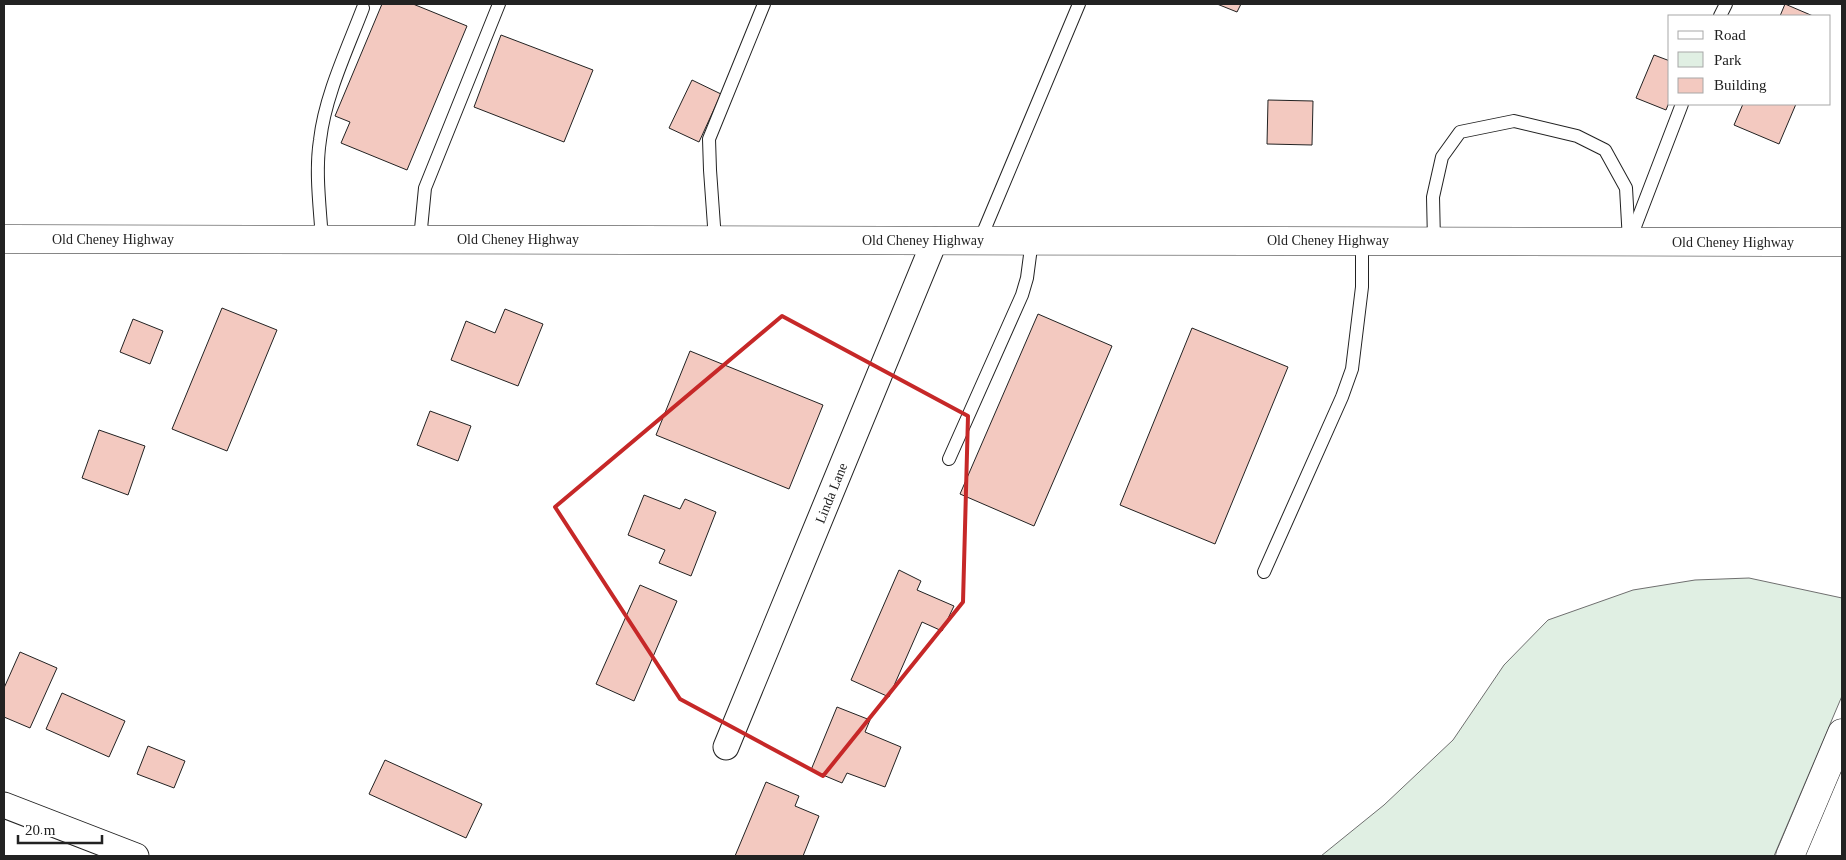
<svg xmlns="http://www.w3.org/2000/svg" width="1846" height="860" font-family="'Times New Roman',serif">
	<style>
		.green { fill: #e0efe3; stroke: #6f6f6f }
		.building { fill: #f3c9c0; stroke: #222 }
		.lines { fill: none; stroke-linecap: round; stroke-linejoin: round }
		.service-casing { stroke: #222; stroke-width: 14 }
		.minor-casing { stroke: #222; stroke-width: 27 }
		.tertiary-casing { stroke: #222; stroke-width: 29 }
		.service { stroke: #fff; stroke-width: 12 }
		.minor { stroke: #fff; stroke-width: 25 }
		.tertiary { stroke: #fff; stroke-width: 28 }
		.marked { fill: none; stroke: #c62828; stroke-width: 4; stroke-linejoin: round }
		.labels { text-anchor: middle; stroke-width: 4; stroke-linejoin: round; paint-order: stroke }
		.street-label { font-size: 14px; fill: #222; stroke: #fff }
	</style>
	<rect width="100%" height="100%" fill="#fff"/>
	<polygon class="green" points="1749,578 1842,598 1842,696 1774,856 1321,856 1384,805 1453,740 1504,665 1548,620 1633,590 1695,580"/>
	<g class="building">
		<polygon points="382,4 413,4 467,26 407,170 341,143 350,122 335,116"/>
		<polygon points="1217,4 1241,4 1237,12"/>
		<polygon points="1785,4 1813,16 1780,16"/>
		<polygon points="501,35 593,70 564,142 474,107"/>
		<polygon points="1654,55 1670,61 1670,100 1666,110 1636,98"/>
		<polygon points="692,80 721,94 699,142 669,128"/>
		<polygon points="1268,100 1313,101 1312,145 1267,144"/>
		<polygon points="1743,104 1796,104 1779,144 1734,125"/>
		<polygon points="222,308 277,330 227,451 172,429"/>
		<polygon points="505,309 543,324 518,386 451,360 466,321 495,333"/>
		<polygon points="1038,314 1112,346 1034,526 960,494"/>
		<polygon points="133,319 163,331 150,364 120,352"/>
		<polygon points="1192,328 1288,367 1215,544 1120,505"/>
		<polygon points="690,351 823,405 789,489 656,435"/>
		<polygon points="430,411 471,426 458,461 417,445"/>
		<polygon points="99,430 145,446 128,495 82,478"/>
		<polygon points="644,495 680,509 685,499 716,512 691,576 659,563 665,550 628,535"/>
		<polygon points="899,570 921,581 917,590 954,606 942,631 922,622 889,697 851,680"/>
		<polygon points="640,585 677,601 634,701 596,684"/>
		<polygon points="20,652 57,668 30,728 4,717 4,688"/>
		<polygon points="62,693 125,721 109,757 46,729"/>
		<polygon points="837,707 870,720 865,732 901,747 885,787 847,773 842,783 811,770"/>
		<polygon points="148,746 185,761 174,788 137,774"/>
		<polygon points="385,760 482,804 466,838 369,794"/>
		<polygon points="766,782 799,796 795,806 819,816 803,856 735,856"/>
	</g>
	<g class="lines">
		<defs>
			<g id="service">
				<polyline points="1720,16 1726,4"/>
				<polyline points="1631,237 1682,104"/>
				<polyline points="420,239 425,188 499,4"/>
				<path d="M322 240C320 207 315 172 320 140 325 96 347 50 363 8"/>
				<polyline points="715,240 710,170 709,139 764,4"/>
				<polyline points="980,240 1079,4"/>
				<polyline points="1434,241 1433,197 1442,157 1460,132 1514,121 1577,136 1605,150 1626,188 1629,241"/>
				<polyline points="949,459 1022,295 1027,278 1032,240"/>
				<polyline points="1264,572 1342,397 1352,369 1362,287 1362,240"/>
			</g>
			<g id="minor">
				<polyline points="726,747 935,240"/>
				<polyline points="4,805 136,856"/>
			</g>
			<g id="tertiary">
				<polyline points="4,239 1842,242"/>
				<polyline points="1790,856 1842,733"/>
			</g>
		</defs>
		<use href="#service" class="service-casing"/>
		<use href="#minor" class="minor-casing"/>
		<use href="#tertiary" class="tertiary-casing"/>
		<use href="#service" class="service"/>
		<use href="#minor" class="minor"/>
		<use href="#tertiary" class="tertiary"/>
	</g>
	<path class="marked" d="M782 316 968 416 963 602 823 776 680 699 555 507Z"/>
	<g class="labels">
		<g class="street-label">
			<text x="113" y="244">Old Cheney Highway</text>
			<text x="518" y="244">Old Cheney Highway</text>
			<text x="923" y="245">Old Cheney Highway</text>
			<text x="1328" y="245">Old Cheney Highway</text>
			<text x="1733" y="247">Old Cheney Highway</text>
			<text transform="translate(831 493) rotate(-68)" y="5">Linda Lane</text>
		</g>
	</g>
	<rect width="1846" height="860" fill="none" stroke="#222222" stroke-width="10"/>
	<rect x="1668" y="15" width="162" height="90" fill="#ffffff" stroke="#a7a7a7"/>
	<rect x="1678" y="31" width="25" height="8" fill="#ffffff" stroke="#a7a7a7"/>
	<text x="1714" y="40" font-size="15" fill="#222222">Road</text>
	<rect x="1678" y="52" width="25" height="15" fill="#e0efe3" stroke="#a7a7a7"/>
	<text x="1714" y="65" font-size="15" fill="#222222">Park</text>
	<rect x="1678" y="78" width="25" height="15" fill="#f3c9c0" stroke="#a7a7a7"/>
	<text x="1714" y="90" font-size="15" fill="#222222">Building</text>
	<path d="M18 835v8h84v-8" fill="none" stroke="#222222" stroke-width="2.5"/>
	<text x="25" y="835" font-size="15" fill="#222222" stroke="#ffffff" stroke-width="4" paint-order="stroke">20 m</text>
</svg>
